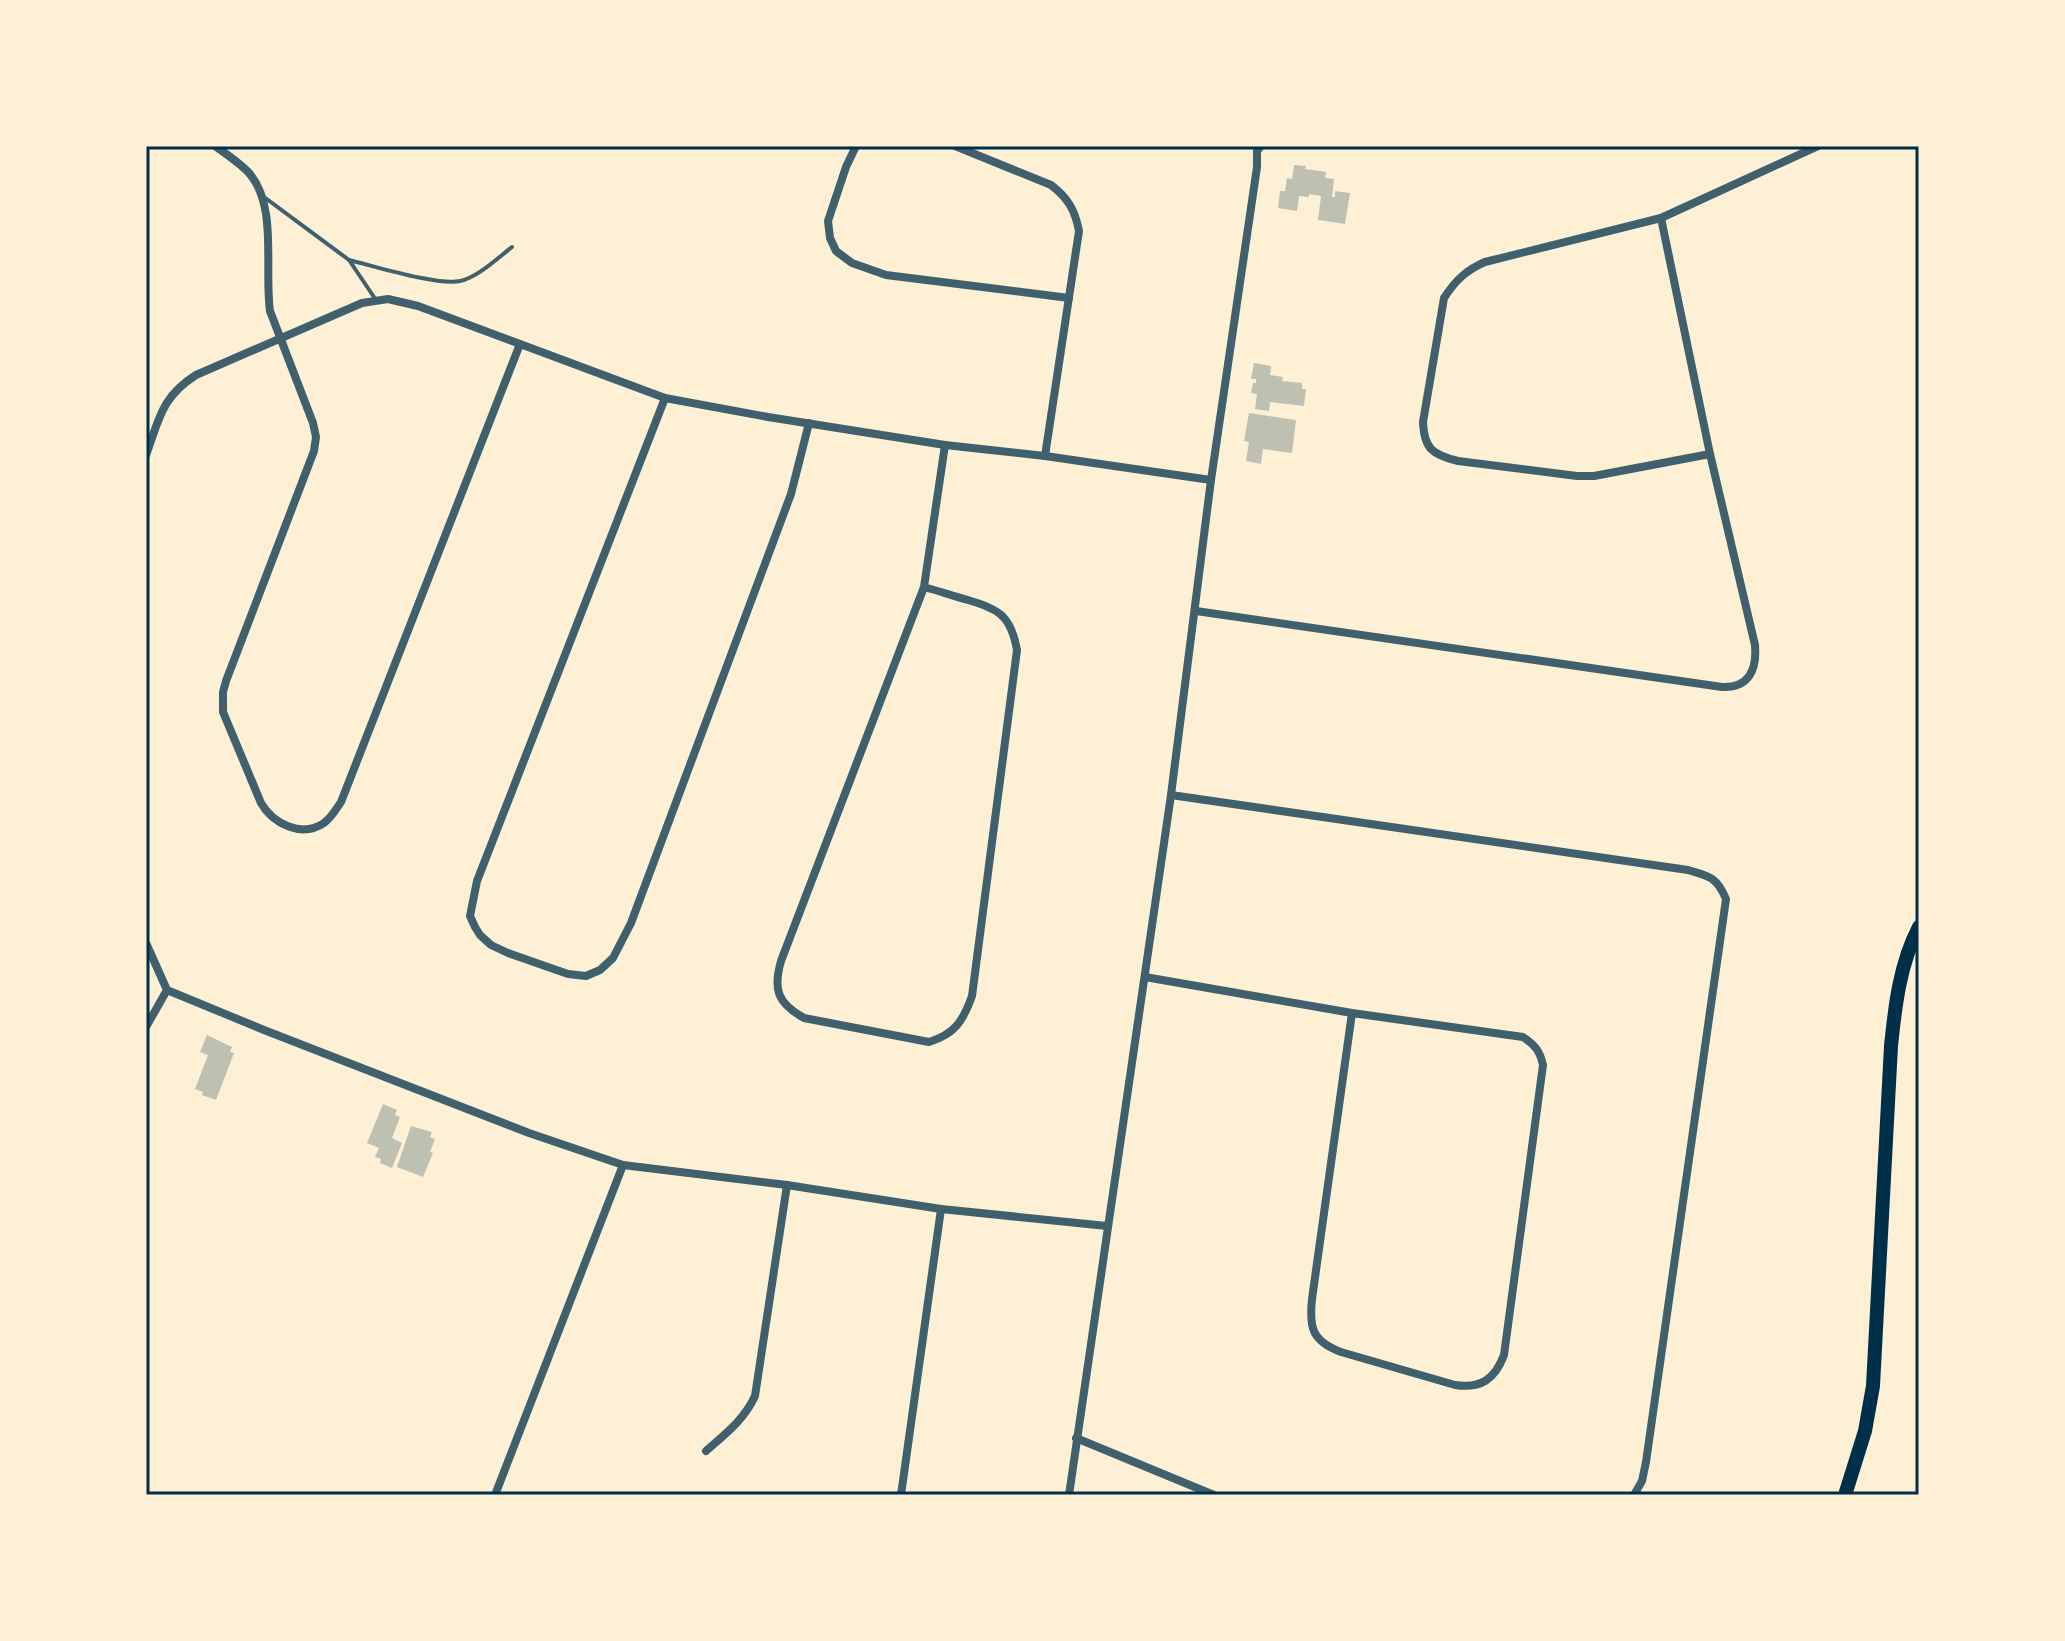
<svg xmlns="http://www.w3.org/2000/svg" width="2065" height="1641" font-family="Poppins,sans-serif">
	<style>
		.building { fill: #bec0b2 }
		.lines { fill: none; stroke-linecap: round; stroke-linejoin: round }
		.service { stroke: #3f606c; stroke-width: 4 }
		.minor { stroke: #3f606c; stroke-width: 8 }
		.motorway { stroke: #003049; stroke-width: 14 }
		.neatline { fill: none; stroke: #003049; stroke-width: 3 }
	</style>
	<rect width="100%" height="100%" fill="#fdf0d5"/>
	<g class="building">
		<polygon points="1294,165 1306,166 1305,169 1326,172 1325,178 1334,179 1332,197 1335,197 1335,191 1350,193 1345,224 1318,220 1321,196 1309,194 1309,197 1299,196 1297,211 1278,208 1280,191 1285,191 1287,178 1292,179"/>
		<polygon points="1254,363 1271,366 1270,375 1283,377 1282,381 1302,383 1302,389 1306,389 1304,406 1270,402 1269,411 1255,409 1257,394 1251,393 1253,383 1256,383 1256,379 1251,379"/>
		<polygon points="1249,413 1296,420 1292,453 1263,449 1261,464 1246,461 1249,442 1244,441"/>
		<polygon points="207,1035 232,1047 230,1052 234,1053 216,1100 202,1095 203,1092 195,1089 208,1055 200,1052"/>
		<polygon points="383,1104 397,1110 395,1115 400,1117 392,1138 402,1143 392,1168 380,1163 381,1159 375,1157 379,1148 367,1143"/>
		<polygon points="411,1126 432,1132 430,1137 435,1139 430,1152 433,1153 423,1177 397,1167"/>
	</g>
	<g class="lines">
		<g class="service">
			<polyline points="264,197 349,260 376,300"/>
			<path d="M349 260C374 266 438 286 460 281 477 278 499 257 512 247"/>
		</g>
		<g class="minor">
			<path d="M215 146C226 154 240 163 249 173 278 206 264 269 270 311L313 423 316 437 314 451 226 681 223 692V712L261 803C273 824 302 838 324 823 332 817 336 809 341 802L520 344"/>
			<polyline points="856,146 846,167 828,221 830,238 836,251 852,263 886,275 1069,298"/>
			<path d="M955 146 1051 185C1068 198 1075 210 1079 231L1045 456"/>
			<polyline points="665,398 477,881 470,916 475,927 480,935 491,945 508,953 568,974 586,976 600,970 613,958 631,923 791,494 809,423"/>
			<path d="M1710 454 1594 476H1577L1458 461C1433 455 1424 449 1423 422L1444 298C1455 281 1466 270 1485 262L1661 218 1818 146"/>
			<path d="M146 455C159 420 161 397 196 375L362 303 388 299 418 306 665 398 768 417 945 445 1045 456 1211 480"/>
			<path d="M924 587C939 591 953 596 968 600 999 609 1011 616 1017 650L972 996C963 1021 955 1034 929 1042L804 1018C777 1003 773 989 781 961L924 587 945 445"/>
			<path d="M1196 611 1722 687C1749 688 1757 670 1755 645L1710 454 1661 218"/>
			<path d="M1171 795 1688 870C1709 876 1717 877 1726 899L1646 1462 1642 1481 1634 1495"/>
			<polyline points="146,943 167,990 264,1030 529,1133 623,1165 787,1185 941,1209 1107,1226"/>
			<path d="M1145 977 1352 1013 1523 1037C1535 1045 1540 1051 1543 1065L1504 1355C1495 1379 1481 1389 1455 1385L1341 1352C1312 1341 1309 1328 1312 1299L1352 1013"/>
			<polyline points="146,1027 167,990"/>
			<polyline points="1076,1438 1214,1495"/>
			<path d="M706 1451C725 1434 744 1420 755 1396L787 1185"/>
			<polyline points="495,1495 623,1165"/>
			<polyline points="901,1495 941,1209"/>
			<polyline points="1069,1495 1171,795 1211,480 1257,167 1257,151 1261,146"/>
		</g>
		<path class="motorway" d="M1845 1495 1865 1431 1873 1386 1891 1046C1895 1006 1900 963 1919 927"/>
	</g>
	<rect width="2065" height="1641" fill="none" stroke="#fdf0d5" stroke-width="296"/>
	<rect x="148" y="148" width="1769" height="1345" class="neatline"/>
</svg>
